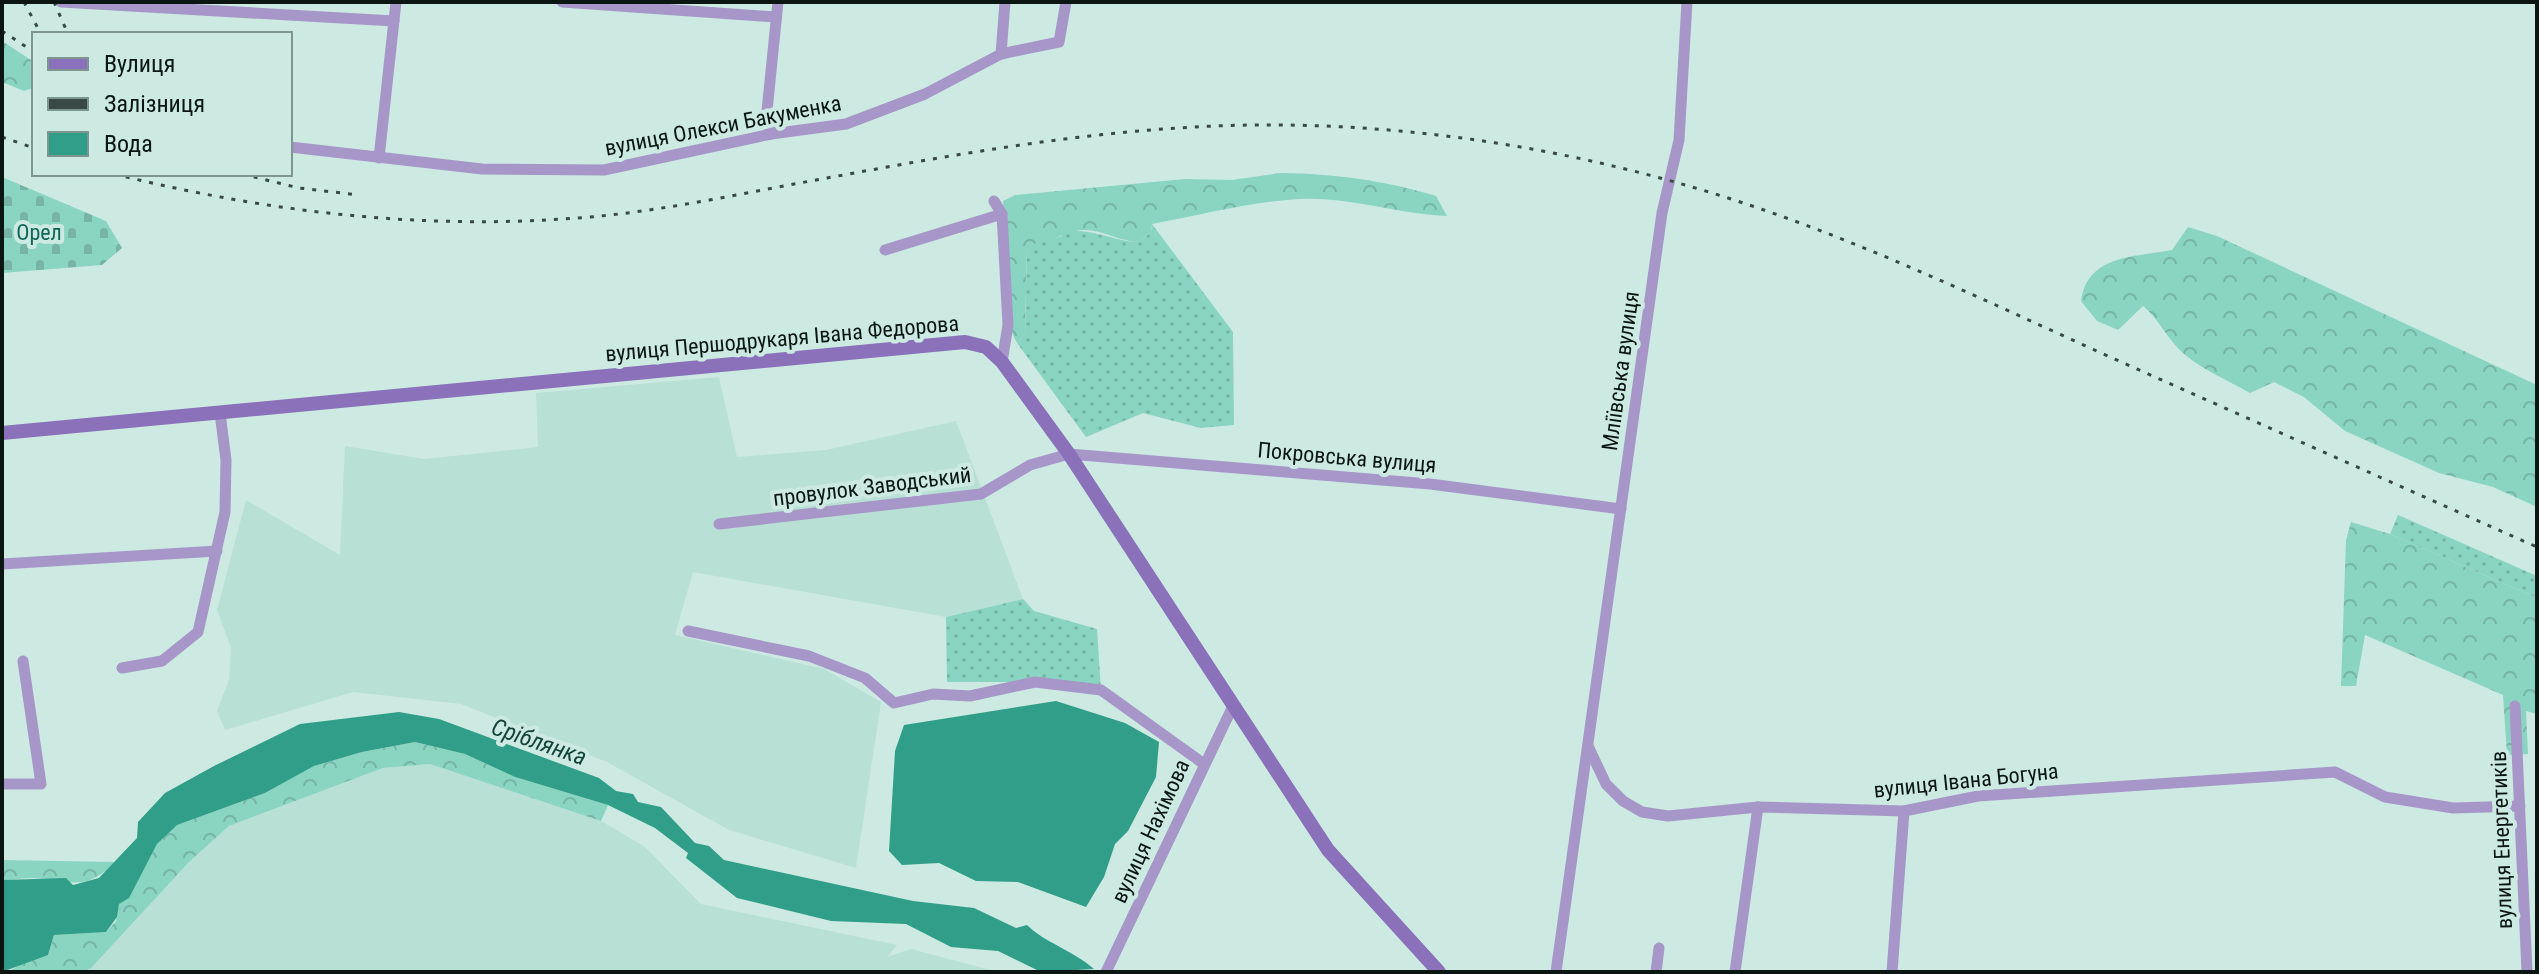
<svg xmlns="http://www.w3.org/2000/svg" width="2539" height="974" font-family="'Roboto Condensed',sans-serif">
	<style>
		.built { fill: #b9e0d5 }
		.forest { fill: url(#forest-crowns) }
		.cemetery { fill: url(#cemetery-stones) }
		.garden { fill: url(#garden-dots) }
		.water { fill: #319e89 }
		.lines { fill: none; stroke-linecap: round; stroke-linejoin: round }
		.street { stroke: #a797c9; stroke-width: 11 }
		.secondary { stroke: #8a71ba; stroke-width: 14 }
		.rail { stroke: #394944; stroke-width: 3; stroke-dasharray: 4 8; stroke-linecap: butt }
		.labels { text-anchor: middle; stroke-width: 8; stroke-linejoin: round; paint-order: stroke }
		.street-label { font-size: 22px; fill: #0b1613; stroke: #cceae2 }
		.park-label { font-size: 22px; fill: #126657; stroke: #cceae2 }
		.water-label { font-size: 24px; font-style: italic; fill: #15443a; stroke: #cceae2 }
	</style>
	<defs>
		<pattern id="forest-crowns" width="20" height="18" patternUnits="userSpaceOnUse" patternTransform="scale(2)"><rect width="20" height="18" fill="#8ad4c2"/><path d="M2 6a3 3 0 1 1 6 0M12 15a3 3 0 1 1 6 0" fill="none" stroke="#76b5a6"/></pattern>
		<pattern id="cemetery-stones" width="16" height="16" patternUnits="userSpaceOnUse" patternTransform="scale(2)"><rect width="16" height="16" fill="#8ad4c2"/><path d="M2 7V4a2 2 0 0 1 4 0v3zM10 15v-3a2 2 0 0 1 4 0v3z" fill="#76b5a6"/></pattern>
		<pattern id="garden-dots" width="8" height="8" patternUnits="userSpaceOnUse" patternTransform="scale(2)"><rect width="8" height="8" fill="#8ad4c2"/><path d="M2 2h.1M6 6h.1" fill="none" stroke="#76b5a6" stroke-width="1.8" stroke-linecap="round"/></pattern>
	</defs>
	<rect width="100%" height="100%" fill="#cceae2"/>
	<g class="built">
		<polygon points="719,377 737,457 826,450 956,421 1023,599 946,617 693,572 675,635 824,669 881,702 856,868 729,830 607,762 461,704 353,692 225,730 217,711 229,680 231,648 217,610 246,500 340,555 345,446 424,459 538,447 536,393"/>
		<polygon points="430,764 601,821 645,847 701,904 897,945 887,957 911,949 998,972 82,972 91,967 190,861 229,826 383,768"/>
	</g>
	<g class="forest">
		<polygon points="2,41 34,62 33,88 24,91 2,82"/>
		<path d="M1280 173C1335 174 1383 180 1436 196L1447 216C1398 214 1348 196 1299 199 1250 202 1201 215 1152 224L1151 232 1139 242C1118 242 1097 226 1076 231 1060 234 1043 246 1027 246L1025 334 1017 343 1008 325 1003 201 1015 195 1185 179 1232 180Z"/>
		<path d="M2188 227 2217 236 2537 385V507L2493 487 2439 473 2345 431 2304 397 2274 382 2250 393C2229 381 2203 370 2184 354 2167 339 2160 320 2143 306L2118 330 2097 321 2081 301C2087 255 2134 257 2172 250Z"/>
		<polygon points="2351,522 2390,534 2537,598 2537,714 2526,711 2528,754 2507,755 2503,695 2365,635 2356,686 2341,686 2346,540"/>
		<polygon points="415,742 465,754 515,777 608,805 601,821 430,764 383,768 229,826 190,861 91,968 82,972 8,972 24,962 48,955 54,935 106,932 116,921 119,904 131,892 157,844 176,825 265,793 314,766 362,752"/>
		<path d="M2 860 115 862C85 893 71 880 34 878 24 878 12 880 2 880Z"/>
	</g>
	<polygon class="cemetery" points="2,177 106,221 122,248 102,265 2,273"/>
	<g class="garden">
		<path d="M1068 223 1076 231C1099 231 1117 242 1139 242L1151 232 1152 224 1233 332 1234 425 1201 428 1143 413 1086 437 1017 343 1025 334 1027 246 1062 236Z"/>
		<polygon points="2398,515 2537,576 2537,598 2390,534"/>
		<polygon points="1023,599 1034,611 1097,629 1101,690 1035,682 947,682 946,617"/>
	</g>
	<g class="water">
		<polygon points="1056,701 1125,723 1159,742 1156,777 1128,831 1115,844 1104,877 1086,907 1018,882 976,881 939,863 902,865 889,851 895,751 904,725"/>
		<path d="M399 712 439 719 599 778 616 791 633 794 638 802 661 807 695 843 709 846 724 860 913 901 974 908 1016 928 1027 925C1044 942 1072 950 1094 969L1041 972 998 951 951 947 906 924 831 921 737 898 686 858 688 853 655 828 608 805 515 777 465 754 415 742 362 752 314 766 265 793 177 825 157 844 129 898 119 904 117 917 106 932 54 935 48 955 2 972V880L66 878 73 885 99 878 137 838 138 822 165 793 214 766 300 724Z"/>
	</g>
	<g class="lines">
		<g class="street">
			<polyline points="61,2 394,21"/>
			<polyline points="562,2 776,17"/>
			<polyline points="1001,54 1005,2"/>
			<polyline points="771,134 767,111 778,2"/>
			<polyline points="290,147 482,169 604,170 771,134 846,124 925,94 1001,54 1059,42 1066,2"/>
			<polyline points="379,158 396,2"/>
			<polyline points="994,201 1002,214 1008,325 1002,362"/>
			<polyline points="885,250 1002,214"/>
			<polyline points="719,524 981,494 1030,465 1069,454 1430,484 1621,509"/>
			<polyline points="2,564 217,551"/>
			<polyline points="688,631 809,656 865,678 894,703 933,694 970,696 1035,682 1101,690 1204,764"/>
			<polyline points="122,668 162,661 198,632 225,512 226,460 220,413"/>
			<polyline points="2515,706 2527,972"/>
			<polyline points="1588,746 1606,784 1623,801 1642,812 1668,816 1758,807 1904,811 1978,796 2335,772 2385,797 2453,808 2520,806"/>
			<polyline points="2,784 41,784 23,661"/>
			<polyline points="1106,972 1232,708"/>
			<polyline points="1556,972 1662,213 1679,140 1687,2"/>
			<polyline points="1656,972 1659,948"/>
			<polyline points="1735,972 1758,807"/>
			<polyline points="1892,972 1904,811"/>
		</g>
		<polyline class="secondary" points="2,433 965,342 986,347 1002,362 1069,454 1328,850 1439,972"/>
		<g class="rail">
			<polyline points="24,2 41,34"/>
			<polyline points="54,2 68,34"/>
			<polyline points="2,31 34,52"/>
			<polyline points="2,137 34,148"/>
			<path d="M114 174C272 213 428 231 590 217 669 210 749 192 827 178 968 152 1108 127 1252 125 1424 123 1599 153 1761 209 1880 250 1995 305 2110 357 2252 420 2395 484 2537 547"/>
			<polyline points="242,174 299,188 359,195"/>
		</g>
	</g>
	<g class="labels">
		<g class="street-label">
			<text transform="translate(723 125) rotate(-11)" y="8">вулиця Олекси Бакуменка</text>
			<text transform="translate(782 338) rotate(-5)" y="8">вулиця Першодрукаря Івана Федорова</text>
			<text transform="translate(1620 371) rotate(-82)" y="8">Мліївська вулиця</text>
			<text transform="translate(1347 457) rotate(5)" y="8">Покровська вулиця</text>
			<text transform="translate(872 486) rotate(-7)" y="8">провулок Заводський</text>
			<text transform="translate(1966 780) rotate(-6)" y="8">вулиця Івана Богуна</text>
			<text transform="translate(1150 831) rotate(-65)" y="8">вулиця Нахімова</text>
			<text transform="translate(2501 840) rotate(-92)" y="8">вулиця Енергетиків</text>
		</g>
		<g class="park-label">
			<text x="39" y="240">Орел</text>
		</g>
		<g class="water-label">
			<text transform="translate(539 742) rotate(19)" y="8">Сріблянка</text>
		</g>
	</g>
	<rect width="2539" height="974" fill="none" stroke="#0b1613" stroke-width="8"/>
	<rect x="32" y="32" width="260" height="144" fill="#cceae2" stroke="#7f958f" stroke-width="2"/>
	<rect x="48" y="58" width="40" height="12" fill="#8a71ba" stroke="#7f958f" stroke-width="2"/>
	<text x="104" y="72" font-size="24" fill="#0b1613">Вулиця</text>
	<rect x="48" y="98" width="40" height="12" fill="#394944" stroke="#7f958f" stroke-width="2"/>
	<text x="104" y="112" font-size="24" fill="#0b1613">Залізниця</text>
	<rect x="48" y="132" width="40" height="24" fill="#319e89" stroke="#7f958f" stroke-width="2"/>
	<text x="104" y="152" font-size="24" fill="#0b1613">Вода</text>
</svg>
